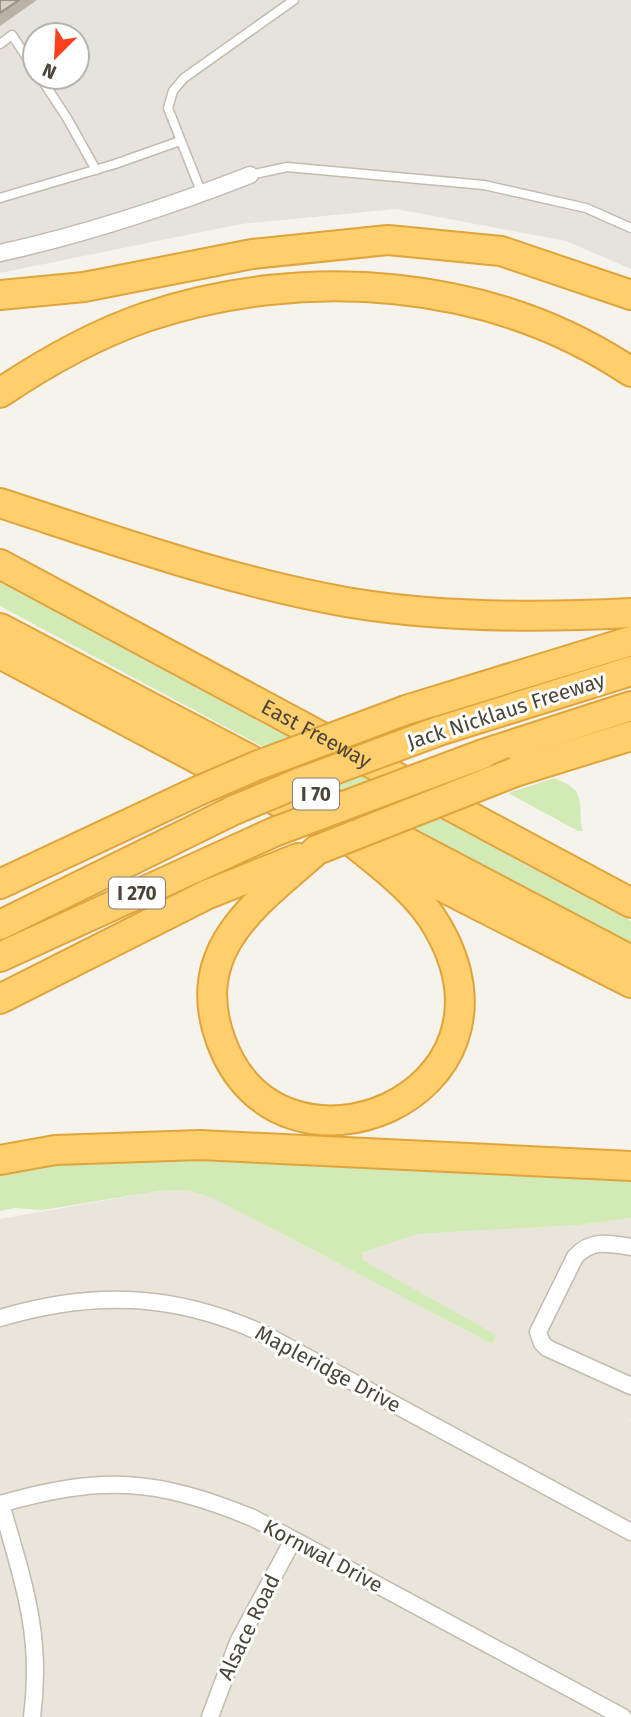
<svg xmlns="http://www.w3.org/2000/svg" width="631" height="1717" font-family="'Fira Sans',sans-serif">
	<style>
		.residential { fill: #eae5da }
		.industrial { fill: #e6e2dd; fill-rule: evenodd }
		.green { fill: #d2eab5 }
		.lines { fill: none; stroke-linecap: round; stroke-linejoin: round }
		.lane-casing { stroke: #c2bbae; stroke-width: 11 }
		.street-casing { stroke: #c2bbae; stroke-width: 19 }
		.highway-casing { stroke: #e0a43c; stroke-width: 32 }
		.lane { stroke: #fff; stroke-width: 8 }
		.street { stroke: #fff; stroke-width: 16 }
		.highway { stroke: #ffcf6e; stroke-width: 28 }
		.highway-bridge-casing { stroke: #e0a43c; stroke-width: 32; stroke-linecap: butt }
		.highway-bridge { stroke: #ffcf6e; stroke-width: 28 }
		.wall { fill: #bab2a6 }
		.building { fill: #d8cfc1; stroke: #979187; stroke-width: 2 }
		.labels { text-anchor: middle; stroke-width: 6; stroke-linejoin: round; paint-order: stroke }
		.shield { fill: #fff; stroke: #817c74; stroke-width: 2 }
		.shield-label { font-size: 19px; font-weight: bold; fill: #4b4439 }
		.street-label { font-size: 21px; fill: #4b4439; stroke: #fff }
	</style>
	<rect width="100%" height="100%" fill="#f6f3ec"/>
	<polygon class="residential" points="187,1190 212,1198 279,1232 492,1344 364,1261 361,1253 418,1234 579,1225 631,1218 631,1420 621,1415 631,1421 631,1717 0,1717 0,1219 159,1191"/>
	<path class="industrial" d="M0 0H631V269L566 241 396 209 241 224 0 273ZM35 35H77V77H35Z"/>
	<g class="green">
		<polygon points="0,582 631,921 631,944 0,606"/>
		<path d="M555 778C561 781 570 785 575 790 583 799 579 820 583 831H578L508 793Z"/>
		<polygon points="136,1153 631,1178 631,1218 579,1225 418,1234 361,1253 364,1261 496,1335 492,1344 279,1232 212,1198 187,1190 159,1191 43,1210 14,1208 0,1211 0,1166"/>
	</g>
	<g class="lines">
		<defs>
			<g id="lane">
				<polyline points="0,44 12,35 35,70"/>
				<polyline points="40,77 67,118 96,170"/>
				<polyline points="250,175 287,167 484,185 586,208 631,228"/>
				<polyline points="202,194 168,108 173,91 184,78 294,0"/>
				<polyline points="0,198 115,164 180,141"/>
			</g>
			<g id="street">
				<path d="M0 253C86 234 168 207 250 175"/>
				<path d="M631 1247C609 1243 591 1239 575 1257L538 1332 542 1343 547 1348 631 1386"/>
				<path d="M0 1318C93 1290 175 1293 264 1334L631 1532"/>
				<path d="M0 1504C102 1475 155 1478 253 1518L623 1717"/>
				<path d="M1 1504C23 1581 43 1635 32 1717"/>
				<polyline points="210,1717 238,1642 293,1540"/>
			</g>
			<g id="highway">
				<polyline points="0,295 84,287 252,254 388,240 501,251 631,295"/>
				<path d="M0 393C46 362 94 335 146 317 304 264 491 278 631 372"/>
				<path d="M0 503C114 540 228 581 346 602 439 618 537 618 631 613"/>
				<path id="s1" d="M0 564 631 903"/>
				<polyline points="0,628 631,960"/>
				<polyline points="0,654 350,840 631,983"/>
				<polyline points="406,710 631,641"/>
				<polyline points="439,731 631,671"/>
				<polyline points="483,754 631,706"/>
				<polyline points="515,772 631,736"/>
				<path d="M317 850C257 903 187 949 221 1041 279 1201 537 1097 437 926 417 891 380 865 350 840"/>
				<polyline points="0,884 198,791"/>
				<polyline points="0,925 234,810"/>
				<polyline points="0,957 274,832"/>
				<polyline points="0,999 206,895 298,858"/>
				<polyline points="0,1160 55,1150 200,1145 631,1166"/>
			</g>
		</defs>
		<use href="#lane" class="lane-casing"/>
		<use href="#street" class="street-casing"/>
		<use href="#highway" class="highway-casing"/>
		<use href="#lane" class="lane"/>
		<use href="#street" class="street"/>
		<use href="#highway" class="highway"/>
		<defs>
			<g id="highway-bridge">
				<polyline points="198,791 256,766 406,710"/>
				<polyline points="234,810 301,782 439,731"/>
				<polyline points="274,832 483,754"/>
				<polyline points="317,850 515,772"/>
			</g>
		</defs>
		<use href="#highway-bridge" class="highway-bridge-casing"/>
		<use href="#highway-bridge" class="highway-bridge"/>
	</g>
	<polygon class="wall" points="0,0 37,0 0,26"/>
	<polygon class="building" points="0,0 19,0 0,13"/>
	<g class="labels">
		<g class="shield">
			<rect x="293" y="778.5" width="46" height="31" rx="5"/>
			<rect x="109" y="877.5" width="56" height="31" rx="5"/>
		</g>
		<g class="shield-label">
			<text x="316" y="801">I 70</text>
			<text x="137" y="900">I 270</text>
		</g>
		<g class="street-label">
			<text transform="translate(506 711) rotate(-18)" y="7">Jack Nicklaus Freeway</text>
			<text dy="7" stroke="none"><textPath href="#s1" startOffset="359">East Freeway</textPath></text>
			<text transform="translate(328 1369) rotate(28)" y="7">Mapleridge Drive</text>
			<text transform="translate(323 1556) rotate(28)" y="7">Kornwal Drive</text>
			<text transform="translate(249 1627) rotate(-64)" y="7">Alsace Road</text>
		</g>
	</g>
	<g transform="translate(56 56) rotate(204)"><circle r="33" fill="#ffffff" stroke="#b7b4b0" stroke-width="2"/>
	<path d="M0-5L12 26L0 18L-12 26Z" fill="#fc3f1d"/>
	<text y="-10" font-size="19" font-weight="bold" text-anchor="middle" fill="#4b4439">N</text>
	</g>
</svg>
